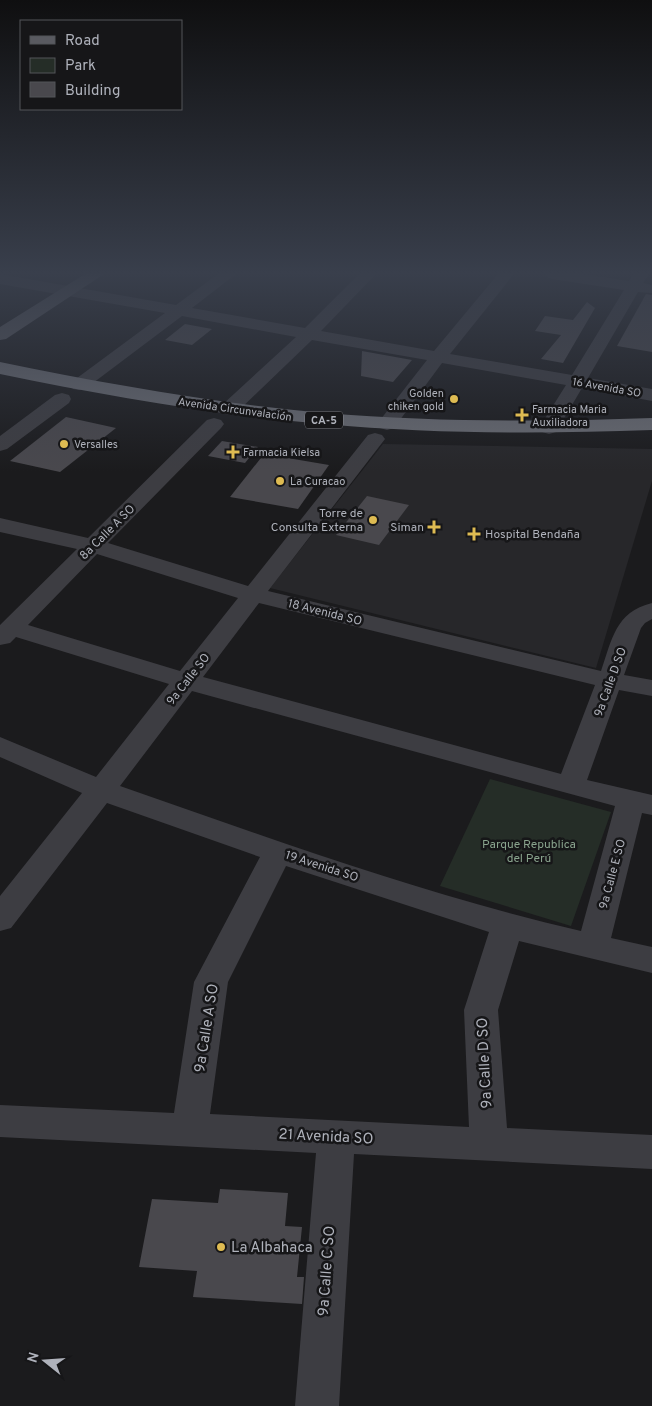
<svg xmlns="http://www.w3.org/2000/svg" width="652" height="1406" font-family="Overpass,sans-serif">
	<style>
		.built { fill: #27272a }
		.green { fill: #252d27 }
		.building { fill: #49484d }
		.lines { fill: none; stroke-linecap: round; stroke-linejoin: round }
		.minor { fill: #3d3d42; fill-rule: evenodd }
		.major { fill: #595a60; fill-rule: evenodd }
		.highway { fill: #696b72; fill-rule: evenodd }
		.poi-dot { fill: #debb52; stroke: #161618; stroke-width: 2 }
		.labels { text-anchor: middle; stroke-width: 5; stroke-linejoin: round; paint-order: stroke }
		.far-street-label { font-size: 11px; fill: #afb2bb; stroke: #161618 }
		.far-poi-label { font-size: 11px; fill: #afb2bb; stroke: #161618; text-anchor: start }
		.shield { fill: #161618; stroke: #81838a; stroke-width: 1 }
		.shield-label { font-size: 11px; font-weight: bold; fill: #afb2bb }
		.poi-label { font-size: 12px; fill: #afb2bb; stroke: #161618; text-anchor: end }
		.street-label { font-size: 12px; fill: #afb2bb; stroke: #161618 }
		.park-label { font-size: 12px; fill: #89a38d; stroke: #161618 }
		.near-street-label { font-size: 15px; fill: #afb2bb; stroke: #161618 }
		.near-poi-label { font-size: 15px; fill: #afb2bb; stroke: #161618; text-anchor: start }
	</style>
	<rect width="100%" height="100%" fill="#1b1b1d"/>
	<polygon class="built" points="383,444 652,449 652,481 596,668 270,588"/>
	<polygon class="green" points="490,779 611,812 571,926 440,886"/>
	<g class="building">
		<polygon points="646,294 652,295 652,352 617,346"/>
		<polygon points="587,302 595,308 563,363 541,359 561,335 535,331 545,316 573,320"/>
		<polygon points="185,324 212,329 192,345 165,340"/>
		<polygon points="362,351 412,360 393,382 361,376"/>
		<polygon points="66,417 116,428 60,472 10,461"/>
		<polygon points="222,441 258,447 245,463 208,456"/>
		<polygon points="264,454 329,465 298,509 230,497"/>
		<polygon points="367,496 409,505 379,545 336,535"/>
		<polygon points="220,1189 288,1193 285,1226 302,1227 297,1277 304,1277 302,1304 193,1297 197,1271 139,1267 152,1199 218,1203"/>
	</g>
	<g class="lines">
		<g class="minor">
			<polygon points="0,274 176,305 218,274 236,274 192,308 305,328 359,274 376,274 321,331 434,351 498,274 514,274 450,354 572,375 624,290 552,279 547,277 544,274 583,274 629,281 633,274 649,274 643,283 652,285 652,293 638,292 588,378 652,389 652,401 582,388 556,432 549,434 542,432 539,428 566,385 442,363 394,428 387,430 380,428 377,424 427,360 312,340 236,413 229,415 222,413 220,409 222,405 296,337 182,316 85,389 79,390 73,389 70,385 73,381 165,313 0,284"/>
			<polygon points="62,393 69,395 71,399 69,403 7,449 0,451 0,436 55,395"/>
			<path d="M214 418 221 420 224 424 221 428 108 543 248 586 368 435 375 433 382 435 385 439 268 591 601 671C612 640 615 612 652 603V619L645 623 641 628 624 675 652 680V696L619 690 587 780 652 795V815L642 813 611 938 652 947V973L519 941 498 1010 507 1128 652 1135V1169L354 1154 339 1406H295L316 1153 0 1137V1105L174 1113 194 982 260 857 107 803 11 928 0 931V896L82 793 0 757V737L96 777 169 684 16 637 10 643 0 645V625L77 549 0 532V518L88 538 207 420ZM97 554 238 598 180 671 28 625ZM259 603 595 685 561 774 203 677ZM192 691 615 806 581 931C424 895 272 839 120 786ZM286 866 489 932 464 1010 469 1127 210 1114 228 982Z"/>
		</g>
		<polygon class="major" points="85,274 104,274 6,339 0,340 0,327"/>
		<path class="highway" d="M0 362C107 384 215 403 324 413 433 422 542 422 652 418V430C542 434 433 434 324 424 215 415 107 396 0 374Z"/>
	</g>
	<linearGradient id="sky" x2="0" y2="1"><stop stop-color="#0f0f10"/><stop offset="0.58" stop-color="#393f4c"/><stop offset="1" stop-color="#393f4c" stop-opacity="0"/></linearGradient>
	<rect width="652" height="471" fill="url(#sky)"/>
	<g class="poi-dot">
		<circle cx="454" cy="399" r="5"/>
		<path d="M519.5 407.5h5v5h5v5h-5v5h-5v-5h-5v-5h5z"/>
		<circle cx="64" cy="444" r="5"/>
		<path d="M230.5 444.5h5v5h5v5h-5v5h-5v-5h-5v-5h5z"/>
		<circle cx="280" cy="481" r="5"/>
		<circle cx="373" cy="520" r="5"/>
		<path d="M431.5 519.5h5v5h5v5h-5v5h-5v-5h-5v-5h5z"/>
		<path d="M471.5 526.5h5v5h5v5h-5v5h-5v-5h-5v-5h5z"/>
		<circle cx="221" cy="1247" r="5"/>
	</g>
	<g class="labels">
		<g class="far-street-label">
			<text transform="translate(607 387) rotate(10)" y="4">16 Avenida SO</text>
			<text transform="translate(235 409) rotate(8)" y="4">Avenida Circunvalación</text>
		</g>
		<g class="far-poi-label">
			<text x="444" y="397" text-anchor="end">Golden<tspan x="444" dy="13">chiken gold</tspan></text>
			<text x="532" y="413">Farmacia Maria<tspan x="532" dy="13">Auxiliadora</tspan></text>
			<text x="74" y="448">Versalles</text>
			<text x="243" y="456">Farmacia Kielsa</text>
			<text x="290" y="485">La Curacao</text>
		</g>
		<rect class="shield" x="305" y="411.5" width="38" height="17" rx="4"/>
		<g class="shield-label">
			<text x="324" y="424">CA-5</text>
		</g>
		<g class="poi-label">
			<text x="363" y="517">Torre de<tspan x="363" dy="14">Consulta Externa</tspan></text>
			<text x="424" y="531">Siman</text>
			<text x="485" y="538" text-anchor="start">Hospital Bendaña</text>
		</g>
		<g class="street-label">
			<text transform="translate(107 532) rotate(-45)" y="4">8a Calle A SO</text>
			<text transform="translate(325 612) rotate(14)" y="4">18 Avenida SO</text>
			<text transform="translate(188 679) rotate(-52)" y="4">9a Calle SO</text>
			<text transform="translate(610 682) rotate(-70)" y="4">9a Calle D SO</text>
			<text transform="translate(322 866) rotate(18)" y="4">19 Avenida SO</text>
			<text transform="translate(612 874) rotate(-75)" y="4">9a Calle E SO</text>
		</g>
		<g class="park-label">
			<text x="529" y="848">Parque Republica<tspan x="529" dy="14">del Perú</tspan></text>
		</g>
		<g class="near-street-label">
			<text transform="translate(206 1028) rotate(-81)" y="5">9a Calle A SO</text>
			<text transform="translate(484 1063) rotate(-93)" y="5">9a Calle D SO</text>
			<text transform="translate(326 1136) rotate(3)" y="5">21 Avenida SO</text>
			<text transform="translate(326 1271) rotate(-86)" y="5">9a Calle C SO</text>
		</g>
		<g class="near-poi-label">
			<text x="231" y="1252">La Albahaca</text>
		</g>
	</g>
	<rect x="20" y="20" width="162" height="90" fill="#161618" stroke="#535459"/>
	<rect x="30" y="36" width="25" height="8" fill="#595a60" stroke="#535459"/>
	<text x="65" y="45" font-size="15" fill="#afb2bb">Road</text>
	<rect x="30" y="58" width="25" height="15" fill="#252d27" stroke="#535459"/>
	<text x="65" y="70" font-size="15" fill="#afb2bb">Park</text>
	<rect x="30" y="82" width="25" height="15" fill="#49484d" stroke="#535459"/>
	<text x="65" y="95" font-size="15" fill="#afb2bb">Building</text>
	<g transform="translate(45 1361) rotate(287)" stroke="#161618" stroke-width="4" paint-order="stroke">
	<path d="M0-4L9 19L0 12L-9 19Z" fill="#afb2bb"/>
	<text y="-8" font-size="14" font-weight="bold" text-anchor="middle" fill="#afb2bb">N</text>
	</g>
</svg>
